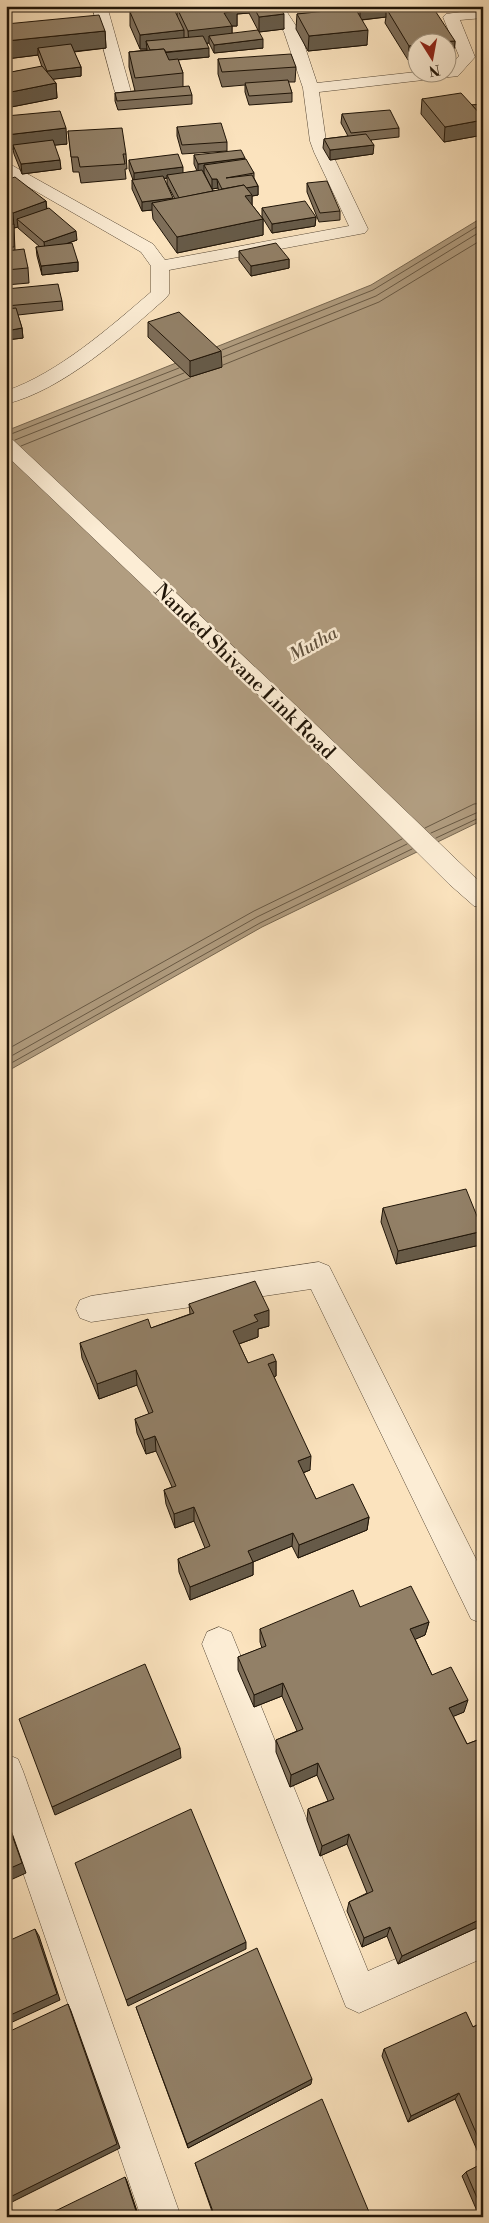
<svg xmlns="http://www.w3.org/2000/svg" width="489" height="2223" font-family="'Libre Bodoni',serif">
	<style>
		.water { fill: #b19d80; stroke: #776750 }
		.lines { fill: none; stroke-linecap: round; stroke-linejoin: round }
		.shore { stroke: #685944; stroke-width: 1 }
		.minor-casing { stroke: #574836; stroke-width: 1 }
		.minor { fill: #fcedd5; fill-rule: evenodd }
		.wall { fill: #7e6e59; stroke: #201508; fill-rule: evenodd }
		.shaded-wall { fill: #665a48; stroke: #201508 }
		.building { fill: #928067; stroke: #201508 }
		.labels { text-anchor: middle; stroke-width: 5; stroke-linejoin: round; paint-order: stroke }
		.far-water-label { font-size: 18px; font-style: italic; fill: #61523e; stroke: #fcedd5 }
		.street-label { font-size: 20px; fill: #201508; stroke: #fcedd5 }
	</style>
	<rect width="100%" height="100%" fill="#fbe3be"/>
	<filter id="stains"><feTurbulence type="fractalNoise" baseFrequency=".004" numOctaves="4"/><feColorMatrix values="0 0 0 0 .2 0 0 0 0 .09 0 0 0 0 .02 0 0 0 .5 -.17"/></filter>
	<radialGradient id="worn" r=".72"><stop offset=".6" stop-color="#630" stop-opacity="0"/><stop offset="1" stop-color="#630" stop-opacity=".3"/></radialGradient>
	<polygon class="water" points="483,217 483,820 262,927 6,1072 6,431 371,285"/>
	<g class="lines">
		<g class="shore">
			<polyline points="222,350 373,290 483,223"/>
			<polyline points="223,357 376,296 483,230"/>
			<polyline points="223,365 379,302 483,239"/>
			<polyline points="6,436 179,368"/>
			<polyline points="15,440 184,373"/>
			<polyline points="21,446 190,378"/>
			<polyline points="425,828 474,804 483,803"/>
			<polyline points="431,833 483,810"/>
			<polyline points="436,838 483,816"/>
			<polyline points="6,1050 254,911 402,839"/>
			<polyline points="6,1059 257,917 407,844"/>
			<polyline points="6,1066 260,923 412,849"/>
		</g>
		<defs>
			<g id="minor">
				<polygon points="92,6 107,6 131,92 129,95 117,95 115,92"/>
				<path d="M268 6H283L300 32 317 83 416 72H446V69L459 56 443 17 446 14 483 9V18L460 20 475 57 458 76 319 92 326 141 368 229 365 233 169 270V294L166 298C123 336 63 390 6 404V391C58 373 109 328 151 292V266L141 252 6 174V162L153 244 165 260 349 226 314 152 310 141 303 88 284 32Z"/>
				<polygon points="6,438 13,440 287,697 483,885 483,908 474,906 449,884 271,707 6,455"/>
				<polygon points="319,1262 329,1266 483,1573 483,1624 471,1619 311,1289 91,1322 80,1318 76,1309 80,1300 91,1296"/>
				<polygon points="219,1627 231,1632 368,1971 483,1921 483,1958 359,2013 346,2007 202,1644 207,1632"/>
				<polygon points="6,1754 18,1759 23,1771 181,2217 141,2217 6,1823"/>
			</g>
		</defs>
		<use href="#minor" class="minor-casing"/>
		<use href="#minor" class="minor"/>
	</g>
	<g class="wall">
		<polygon points="196,6 279,6 284,29 259,32 249,13 237,14 237,26 232,26 232,33 263,48 214,53 209,43 207,43 209,57 178,60 183,73 183,87 192,95 192,104 118,110 115,101 115,93 135,91 129,67 129,52 147,50 147,49 140,49 130,26 130,12 177,17 177,8"/>
		<polygon points="315,6 345,6 346,9 354,8 355,6 403,6 455,41 454,55 408,60 385,23 386,17 362,20 367,45 308,51 296,29 297,14 318,12"/>
		<polygon points="6,24 105,31 106,48 74,52 81,67 81,76 52,79 56,83 57,98 6,108 6,73 42,67 38,55 6,59"/>
		<polygon points="218,59 296,67 295,82 288,82 292,93 292,102 249,105 245,92 245,85 222,87 218,74"/>
		<polygon points="422,99 472,105 483,104 483,135 444,142 421,114"/>
		<polygon points="342,114 399,128 399,137 371,140 373,154 330,160 323,148 324,139 348,136 341,123"/>
		<polygon points="6,116 67,144 54,145 61,169 22,174 14,154"/>
		<polygon points="177,127 227,142 227,151 182,154 177,136"/>
		<polygon points="68,131 126,154 127,169 125,169 126,179 81,183 79,172 73,172"/>
		<path d="M194 155 245 160 254 173V178L258 186V195L252 196V205L263 219V235L177 253 153 219 152 210 142 211 132 189V180H133L129 169V160L183 173 197 171 194 164ZM203 172H204L205 175 212 189 218 188 219 190 213 191ZM167 178V184L175 199H173L164 179Z"/>
		<polygon points="6,180 46,201 47,209 77,240 66,244 78,262 78,271 42,275 37,256 36,247 40,247 18,228 18,227 14,228 15,250 28,268 29,283 6,285 6,225 10,225 6,222"/>
		<polygon points="307,183 340,211 340,220 319,222 307,192"/>
		<polygon points="262,208 316,217 315,226 272,233 262,217"/>
		<polygon points="239,251 289,259 289,268 251,276 239,260"/>
		<polygon points="6,289 62,301 63,310 18,315 22,328 23,338 6,340"/>
		<polygon points="148,322 222,367 190,377 148,337"/>
		<polygon points="383,1208 480,1245 396,1264 381,1222"/>
		<polygon points="189,1304 269,1326 258,1329 258,1337 239,1344 248,1363 276,1361 276,1376 274,1377 310,1470 303,1473 316,1499 369,1517 367,1530 298,1558 292,1546 253,1562 253,1575 190,1600 179,1572 178,1559 205,1548 194,1521 175,1528 166,1504 164,1490 172,1487 156,1451 146,1454 137,1433 135,1419 149,1414 137,1385 99,1399 82,1358 80,1343 151,1328 190,1314"/>
		<polygon points="360,1607 429,1622 425,1635 415,1639 432,1675 464,1712 453,1716 467,1744 483,1738 483,1925 398,1964 387,1936 362,1947 347,1911 349,1902 367,1893 347,1844 320,1856 307,1820 308,1809 328,1801 317,1775 290,1787 276,1752 276,1740 297,1731 282,1696 254,1707 238,1670 238,1657 262,1648 260,1642 260,1629"/>
		<polygon points="136,2007 311,2084 188,2148"/>
		<polygon points="483,2022 483,2207 477,2211 462,2176 466,2172 483,2164 455,2099 408,2122 382,2056 384,2049 473,2027"/>
		<polygon points="195,2163 369,2212 367,2215 363,2217 214,2217"/>
	</g>
	<g class="shaded-wall">
		<polygon points="227,6 249,6 249,13 237,14 237,26 232,26 232,41 209,36 209,43 189,45 188,31 224,13"/>
		<polygon points="386,9 386,17 360,20 360,11"/>
		<polygon points="284,14 284,29 259,32 259,17"/>
		<polygon points="184,30 184,45 146,41 147,49 140,49 140,35"/>
		<polygon points="368,30 367,45 308,51 309,36"/>
		<polygon points="105,31 106,48 41,55 38,48 38,55 6,59 6,41"/>
		<polygon points="263,39 263,48 214,53 214,45"/>
		<polygon points="455,41 454,55 446,56 446,42 438,42"/>
		<polygon points="416,45 416,59 408,60 409,46"/>
		<polygon points="209,48 209,57 152,62 152,54"/>
		<polygon points="81,67 81,76 47,80 47,71"/>
		<polygon points="56,83 57,98 6,108 6,93"/>
		<polygon points="483,120 483,135 444,142 445,127"/>
		<polygon points="66,128 67,144 15,149 13,145 14,149 6,150 6,135"/>
		<polygon points="374,145 373,154 330,160 330,150"/>
		<polygon points="245,158 245,167 204,165 204,172 198,173 198,164"/>
		<polygon points="60,160 61,169 22,174 21,164"/>
		<polygon points="183,167 183,177 167,175 167,178 134,182 134,173"/>
		<polygon points="212,179 217,179 218,188 212,189"/>
		<polygon points="258,186 258,195 252,196 252,211 223,190"/>
		<polygon points="173,198 173,207 152,203 152,210 142,211 142,202"/>
		<polygon points="46,201 47,216 17,219 18,227 14,228 13,213"/>
		<polygon points="316,217 315,226 272,233 272,224"/>
		<polygon points="263,219 263,235 177,253 177,237"/>
		<polygon points="76,231 77,240 45,251 44,242"/>
		<polygon points="289,259 289,268 251,276 251,266"/>
		<polygon points="78,262 78,271 42,275 41,266"/>
		<polygon points="22,328 23,338 6,340 6,331"/>
		<polygon points="221,351 222,367 190,377 190,361"/>
		<polygon points="483,1231 480,1245 396,1264 398,1251"/>
		<polygon points="269,1310 269,1326 258,1329 258,1337 233,1346 233,1331 254,1315"/>
		<polygon points="276,1361 276,1376 268,1379 268,1364"/>
		<polygon points="136,1370 137,1385 99,1399 97,1384"/>
		<polygon points="155,1436 156,1451 146,1454 144,1440"/>
		<polygon points="311,1456 310,1470 297,1475 298,1461"/>
		<polygon points="194,1507 194,1521 175,1528 174,1514"/>
		<polygon points="369,1517 367,1530 298,1558 299,1545"/>
		<polygon points="293,1533 292,1546 248,1564 248,1551"/>
		<polygon points="253,1562 253,1575 190,1600 190,1587"/>
		<polygon points="429,1622 425,1635 407,1643 410,1629"/>
		<polygon points="283,1683 282,1696 254,1707 254,1695"/>
		<polygon points="468,1700 464,1712 445,1720 449,1708"/>
		<polygon points="180,1748 181,1758 55,1815 52,1807"/>
		<polygon points="318,1763 317,1775 290,1787 291,1775"/>
		<polygon points="6,1816 26,1873 6,1882"/>
		<polygon points="349,1834 347,1844 320,1856 322,1846"/>
		<polygon points="483,1918 483,1925 398,1964 402,1956"/>
		<polygon points="390,1927 387,1936 362,1947 364,1938"/>
		<polygon points="35,1929 39,1936 60,2000 6,2025 6,2017"/>
		<polygon points="246,1942 246,1949 128,2006 126,2000"/>
		<polygon points="68,2004 71,2011 120,2148 6,2205 6,2199"/>
		<polygon points="312,2079 311,2084 188,2148 187,2144"/>
		<polygon points="459,2093 455,2099 408,2122 411,2116"/>
		<polygon points="125,2177 127,2181 139,2217 138,2217"/>
		<polygon points="369,2212 367,2215 363,2217 360,2217"/>
	</g>
	<g class="building">
		<polygon points="196,6 235,6 237,11 224,13 232,26 188,31 177,8"/>
		<polygon points="253,6 279,6 284,14 259,17"/>
		<polygon points="320,6 345,6 346,9 323,11"/>
		<polygon points="357,6 403,6 403,7 360,11"/>
		<polygon points="407,6 432,6 455,41 438,42 416,42 416,45 409,46 386,8"/>
		<polygon points="173,7 184,30 140,35 130,12"/>
		<polygon points="355,8 368,30 309,36 297,14"/>
		<polygon points="99,15 105,31 6,41 6,24"/>
		<polygon points="258,30 263,39 214,45 209,36"/>
		<polygon points="203,36 209,48 166,52 164,49 150,50 146,41"/>
		<polygon points="71,44 81,67 47,71 38,48"/>
		<polygon points="164,49 169,60 178,59 183,73 135,78 129,52"/>
		<polygon points="291,54 296,67 222,72 218,59"/>
		<polygon points="42,66 56,83 6,93 6,73"/>
		<polygon points="288,80 292,93 249,96 245,83"/>
		<polygon points="189,86 192,95 117,101 115,93"/>
		<polygon points="461,93 483,117 483,120 445,127 422,99"/>
		<polygon points="483,104 483,117 472,105"/>
		<polygon points="390,110 399,128 351,133 342,114"/>
		<polygon points="60,111 66,128 6,135 6,116"/>
		<polygon points="221,123 227,142 182,145 177,127"/>
		<polygon points="122,128 126,154 123,154 125,164 80,167 78,157 71,157 68,131"/>
		<polygon points="366,134 374,145 330,150 324,139"/>
		<polygon points="53,140 60,160 21,164 13,145"/>
		<polygon points="241,150 245,158 198,164 194,155"/>
		<polygon points="178,154 183,167 134,173 129,160"/>
		<polygon points="246,159 254,173 226,178 252,175 258,186 246,188 244,185 222,189 217,179 212,179 204,165"/>
		<polygon points="202,170 213,191 179,198 167,175"/>
		<polygon points="163,176 173,198 142,202 132,180"/>
		<polygon points="15,177 46,201 13,213 6,208 6,180"/>
		<polygon points="327,181 340,211 320,213 307,183"/>
		<polygon points="244,185 252,195 245,196 263,219 177,237 152,203"/>
		<polygon points="305,201 316,217 272,224 262,208"/>
		<polygon points="49,208 76,231 44,242 17,219"/>
		<polygon points="14,224 14,247 6,247 6,225"/>
		<polygon points="72,243 78,262 41,266 36,247"/>
		<polygon points="276,243 289,259 251,266 239,251"/>
		<polygon points="24,249 28,268 6,270 6,251"/>
		<polygon points="58,284 62,301 6,306 6,289"/>
		<polygon points="16,308 22,328 6,331 6,309"/>
		<polygon points="179,312 221,351 190,361 148,322"/>
		<polygon points="466,1189 483,1231 398,1251 383,1208"/>
		<polygon points="255,1281 269,1310 254,1315 258,1321 233,1331 248,1363 273,1354 276,1361 268,1364 311,1456 298,1461 316,1499 353,1484 369,1517 299,1545 293,1533 248,1551 253,1562 190,1587 178,1559 210,1546 194,1507 174,1514 164,1490 176,1486 155,1436 144,1440 135,1419 153,1412 136,1370 97,1384 80,1343 148,1319 151,1328 194,1313 189,1304"/>
		<polygon points="411,1586 429,1622 410,1629 432,1675 451,1667 468,1700 449,1708 467,1744 483,1738 483,1918 402,1956 390,1927 364,1938 349,1902 373,1891 349,1834 322,1846 308,1809 334,1799 318,1763 291,1775 276,1740 303,1729 283,1683 254,1695 238,1657 266,1646 260,1629 353,1590 360,1607"/>
		<polygon points="145,1664 180,1748 52,1807 19,1719"/>
		<polygon points="191,1809 246,1942 126,2000 75,1863"/>
		<polygon points="6,1818 22,1863 6,1870"/>
		<polygon points="35,1929 57,1994 6,2017 6,1942"/>
		<polygon points="257,1948 312,2079 187,2144 136,2007"/>
		<polygon points="68,2004 117,2144 6,2199 6,2033"/>
		<polygon points="466,2012 473,2027 483,2022 483,2149 459,2093 411,2116 384,2049"/>
		<polygon points="322,2099 369,2212 360,2217 215,2217 195,2163"/>
		<polygon points="483,2163 483,2206 481,2207 466,2172"/>
		<polygon points="125,2177 138,2217 43,2217"/>
	</g>
	<g class="labels">
		<g class="far-water-label">
			<text transform="translate(313 644) rotate(-29)" y="6">Mutha</text>
		</g>
		<g class="street-label">
			<text transform="translate(245 671) rotate(44)" y="7">Nanded Shivane Link Road</text>
		</g>
	</g>
	<rect width="489" height="2223" fill="none" stroke="#fbe3be" stroke-width="25"/>
	<rect x="8" y="8" width="474" height="2208" fill="none" stroke="#201508" stroke-width="2.5"/>
	<rect x="12" y="12" width="464" height="2198" fill="none" stroke="#201508"/>
	<g transform="translate(432 58) rotate(169)"><circle r="24" fill="#fcedd5" stroke="#a49783"/>
	<path d="M0-4L9 19L0 12L-9 19Z" fill="#8f2418"/>
	<text y="-8" font-size="14" font-weight="bold" text-anchor="middle" fill="#201508">N</text>
	</g>
	<rect width="100%" height="100%" filter="url(#stains)"/>
	<rect width="100%" height="100%" fill="url(#worn)"/>
</svg>
